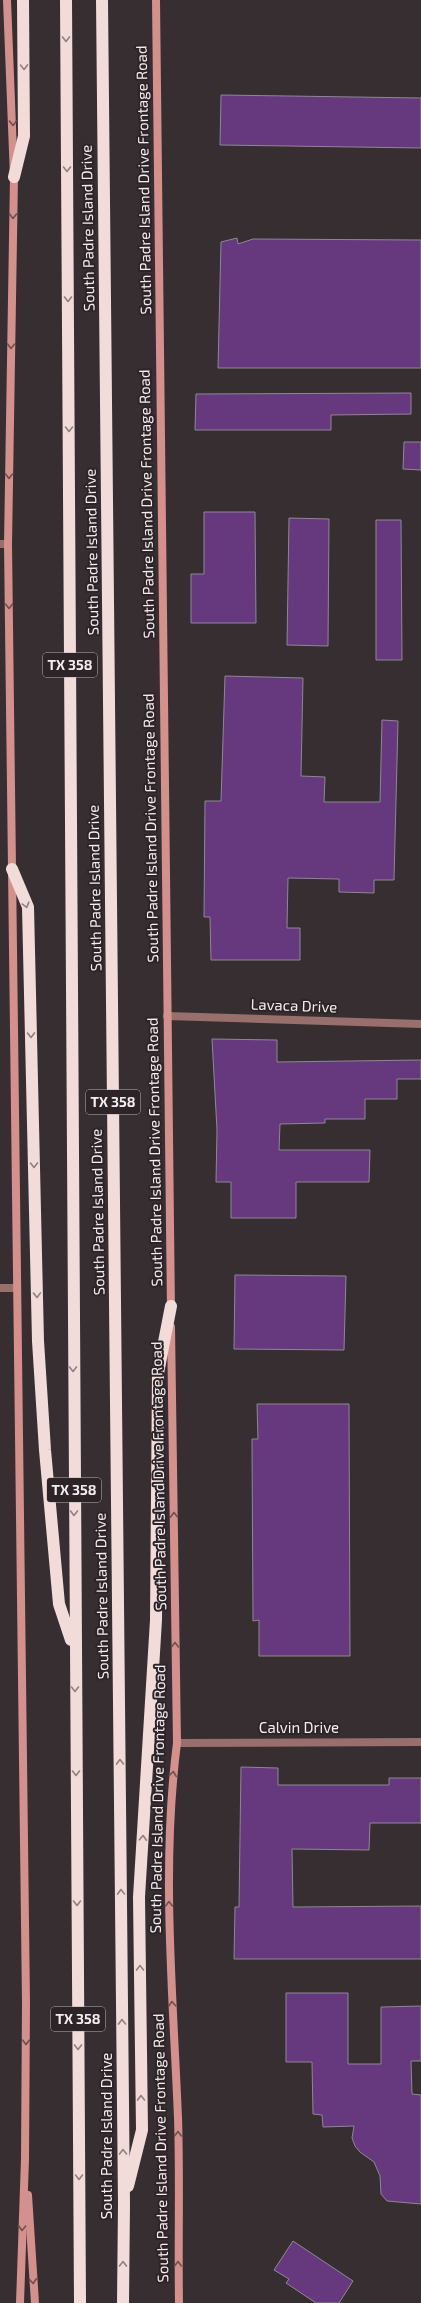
<svg xmlns="http://www.w3.org/2000/svg" width="421" height="2303" font-family="'Exo 2',sans-serif">
	<style>
		.building { fill: #66397f; stroke: #8e8892 }
		.lines { fill: none; stroke-linecap: round; stroke-linejoin: round }
		.minor { stroke: #986f6c; stroke-width: 8 }
		.tertiary { stroke: #986f6c; stroke-width: 8 }
		.secondary { stroke: #d3908d; stroke-width: 8 }
		.motorway { stroke: #f1dcda; stroke-width: 12 }
		.oneway { stroke: #8f8081 }
		.oneway2 { stroke: #6f4f50 }
		.labels { text-anchor: middle; stroke-width: 4; stroke-linejoin: round; paint-order: stroke }
		.shield { fill: #2d2428; stroke: #b8b1b4; stroke-width: 1 }
		.shield-label { font-size: 14px; font-weight: bold; fill: #f3edf0 }
		.street-label { font-size: 15px; fill: #f3edf0; stroke: #2d2428 }
	</style>
	<rect width="100%" height="100%" fill="#372e32"/>
	<g class="building">
		<polygon points="221,95 421,98 421,148 220,145"/>
		<polygon points="237,238 238,244 253,239 421,240 421,368 218,368 221,242"/>
		<polygon points="411,393 411,414 331,415 331,430 195,430 196,394"/>
		<polygon points="404,442 421,442 421,470 403,469"/>
		<polygon points="204,512 255,512 256,623 191,623 191,574 204,574"/>
		<polygon points="289,518 329,519 328,646 287,645"/>
		<polygon points="376,520 401,520 402,660 376,660"/>
		<polygon points="225,676 303,678 301,776 325,777 324,802 380,802 382,720 398,721 394,880 374,880 374,893 339,892 339,879 288,878 287,928 300,928 300,960 211,960 210,917 204,917 205,801 221,801"/>
		<polygon points="212,1039 277,1040 277,1062 421,1060 421,1079 397,1079 397,1099 365,1099 365,1119 325,1119 325,1123 280,1124 279,1150 370,1150 369,1182 296,1182 296,1218 231,1218 231,1182 216,1182 217,1130"/>
		<polygon points="235,1275 346,1276 344,1350 234,1349"/>
		<polygon points="257,1404 349,1404 350,1656 259,1656 259,1620 253,1621 252,1439 258,1439"/>
		<polygon points="241,1767 278,1768 278,1785 389,1785 389,1778 421,1778 421,1823 370,1823 369,1850 292,1849 293,1907 421,1906 421,1959 234,1959 235,1907 239,1907"/>
		<polygon points="286,1993 348,1993 348,2064 381,2064 381,2007 421,2006 421,2061 411,2061 412,2094 421,2095 421,2204 387,2201 381,2194 380,2176 374,2162 360,2152 355,2146 352,2138 354,2126 323,2127 322,2115 313,2114 312,2062 286,2062"/>
		<polygon points="293,2241 353,2281 339,2303 316,2303 286,2283 289,2279 274,2270"/>
	</g>
	<g class="lines">
		<g class="minor">
			<polyline points="167,1016 421,1024"/>
			<polyline points="0,1288 17,1288"/>
			<polyline points="177,1743 421,1742"/>
		</g>
		<polyline class="tertiary" points="0,544 8,544"/>
		<g class="secondary">
			<polyline points="7,0 14,177 8,544 26,2003 25,2159 20,2303"/>
			<polyline points="156,0 171,1311"/>
			<path d="M171 1327 177 1743C161 1868 173 1993 178 2118 180 2180 178 2241 179 2303"/>
			<polyline points="28,2195 35,2303"/>
		</g>
		<g class="motorway">
			<polyline points="66,0 80,2303"/>
			<polyline points="102,0 124,2204 123,2303"/>
			<polyline points="14,177 24,136 23,0"/>
			<polyline points="12,869 28,907 38,1341 45,1450 59,1604 71,1640"/>
			<polyline points="128,2186 142,2130 139,1897 156,1620 158,1373 171,1306"/>
		</g>
	</g>
	<defs><path id="oneway-chevron" d="M-2-3.5L2.5 0L-2 3.5" fill="none" stroke-width="1.6" stroke-linecap="round" stroke-linejoin="round"/></defs>
	<g class="oneway">
		<use href="#oneway-chevron" transform="translate(66 39) rotate(90)"/>
		<use href="#oneway-chevron" transform="translate(24 67) rotate(89)"/>
		<use href="#oneway-chevron" transform="translate(67 169) rotate(90)"/>
		<use href="#oneway-chevron" transform="translate(68 299) rotate(90)"/>
		<use href="#oneway-chevron" transform="translate(69 429) rotate(90)"/>
		<use href="#oneway-chevron" transform="translate(26 905) rotate(75)"/>
		<use href="#oneway-chevron" transform="translate(31 1035) rotate(89)"/>
		<use href="#oneway-chevron" transform="translate(34 1165) rotate(89)"/>
		<use href="#oneway-chevron" transform="translate(37 1295) rotate(88)"/>
		<use href="#oneway-chevron" transform="translate(73 1369) rotate(90)"/>
		<use href="#oneway-chevron" transform="translate(74 1513) rotate(90)"/>
		<use href="#oneway-chevron" transform="translate(75 1689) rotate(90)"/>
		<use href="#oneway-chevron" transform="translate(120 1762) rotate(-91)"/>
		<use href="#oneway-chevron" transform="translate(76 1773) rotate(90)"/>
		<use href="#oneway-chevron" transform="translate(143 1838) rotate(-87)"/>
		<use href="#oneway-chevron" transform="translate(121 1892) rotate(-91)"/>
		<use href="#oneway-chevron" transform="translate(77 1903) rotate(90)"/>
		<use href="#oneway-chevron" transform="translate(140 1968) rotate(-91)"/>
		<use href="#oneway-chevron" transform="translate(122 2022) rotate(-91)"/>
		<use href="#oneway-chevron" transform="translate(78 2047) rotate(90)"/>
		<use href="#oneway-chevron" transform="translate(141 2098) rotate(-91)"/>
		<use href="#oneway-chevron" transform="translate(123 2152) rotate(-91)"/>
		<use href="#oneway-chevron" transform="translate(79 2177) rotate(90)"/>
		<use href="#oneway-chevron" transform="translate(123 2264) rotate(-89)"/>
	</g>
	<g class="oneway2">
		<use href="#oneway-chevron" transform="translate(13 123) rotate(88)"/>
		<use href="#oneway-chevron" transform="translate(13 216) rotate(91)"/>
		<use href="#oneway-chevron" transform="translate(11 346) rotate(91)"/>
		<use href="#oneway-chevron" transform="translate(9 476) rotate(91)"/>
		<use href="#oneway-chevron" transform="translate(9 606) rotate(89)"/>
		<use href="#oneway-chevron" transform="translate(174 1515) rotate(-91)"/>
		<use href="#oneway-chevron" transform="translate(175 1645) rotate(-91)"/>
		<use href="#oneway-chevron" transform="translate(173 1774) rotate(-83)"/>
		<use href="#oneway-chevron" transform="translate(169 1904) rotate(-90)"/>
		<use href="#oneway-chevron" transform="translate(172 2004) rotate(-93)"/>
		<use href="#oneway-chevron" transform="translate(26 2042) rotate(90)"/>
		<use href="#oneway-chevron" transform="translate(178 2134) rotate(-90)"/>
		<use href="#oneway-chevron" transform="translate(22 2228) rotate(93)"/>
		<use href="#oneway-chevron" transform="translate(178 2264) rotate(-90)"/>
		<use href="#oneway-chevron" transform="translate(33 2281) rotate(86)"/>
	</g>
	<g class="labels">
		<g class="shield">
			<rect x="43" y="653" width="54" height="24" rx="3"/>
			<rect x="86" y="1090" width="54" height="24" rx="3"/>
			<rect x="47" y="1478" width="54" height="24" rx="3"/>
			<rect x="51" y="2007" width="54" height="24" rx="3"/>
		</g>
		<g class="shield-label">
			<text x="70" y="670">TX 358</text>
			<text x="113" y="1107">TX 358</text>
			<text x="74" y="1495">TX 358</text>
			<text x="78" y="2024">TX 358</text>
		</g>
		<g class="street-label">
			<text transform="translate(144 180) rotate(-91)" y="5">South Padre Island Drive Frontage Road</text>
			<text transform="translate(88 228) rotate(-91)" y="5">South Padre Island Drive</text>
			<text transform="translate(147 504) rotate(-91)" y="5">South Padre Island Drive Frontage Road</text>
			<text transform="translate(92 552) rotate(-91)" y="5">South Padre Island Drive</text>
			<text transform="translate(151 828) rotate(-91)" y="5">South Padre Island Drive Frontage Road</text>
			<text transform="translate(95 888) rotate(-91)" y="5">South Padre Island Drive</text>
			<text transform="translate(294 1006) rotate(2)" y="5">Lavaca Drive</text>
			<text transform="translate(155 1152) rotate(-91)" y="5">South Padre Island Drive Frontage Road</text>
			<text transform="translate(98 1212) rotate(-91)" y="5">South Padre Island Drive</text>
			<text transform="translate(159 1476) rotate(-91)" y="5">South Padre Island Drive Frontage Road</text>
			<text transform="translate(102 1596) rotate(-91)" y="5">South Padre Island Drive</text>
			<text x="299" y="1733">Calvin Drive</text>
			<text transform="translate(158 1799) rotate(-89)" y="5">South Padre Island Drive Frontage Road</text>
			<text transform="translate(107 2136) rotate(-90)" y="5">South Padre Island Drive</text>
			<text transform="translate(161 2148) rotate(-91)" y="5">South Padre Island Drive Frontage Road</text>
		</g>
	</g>
</svg>
